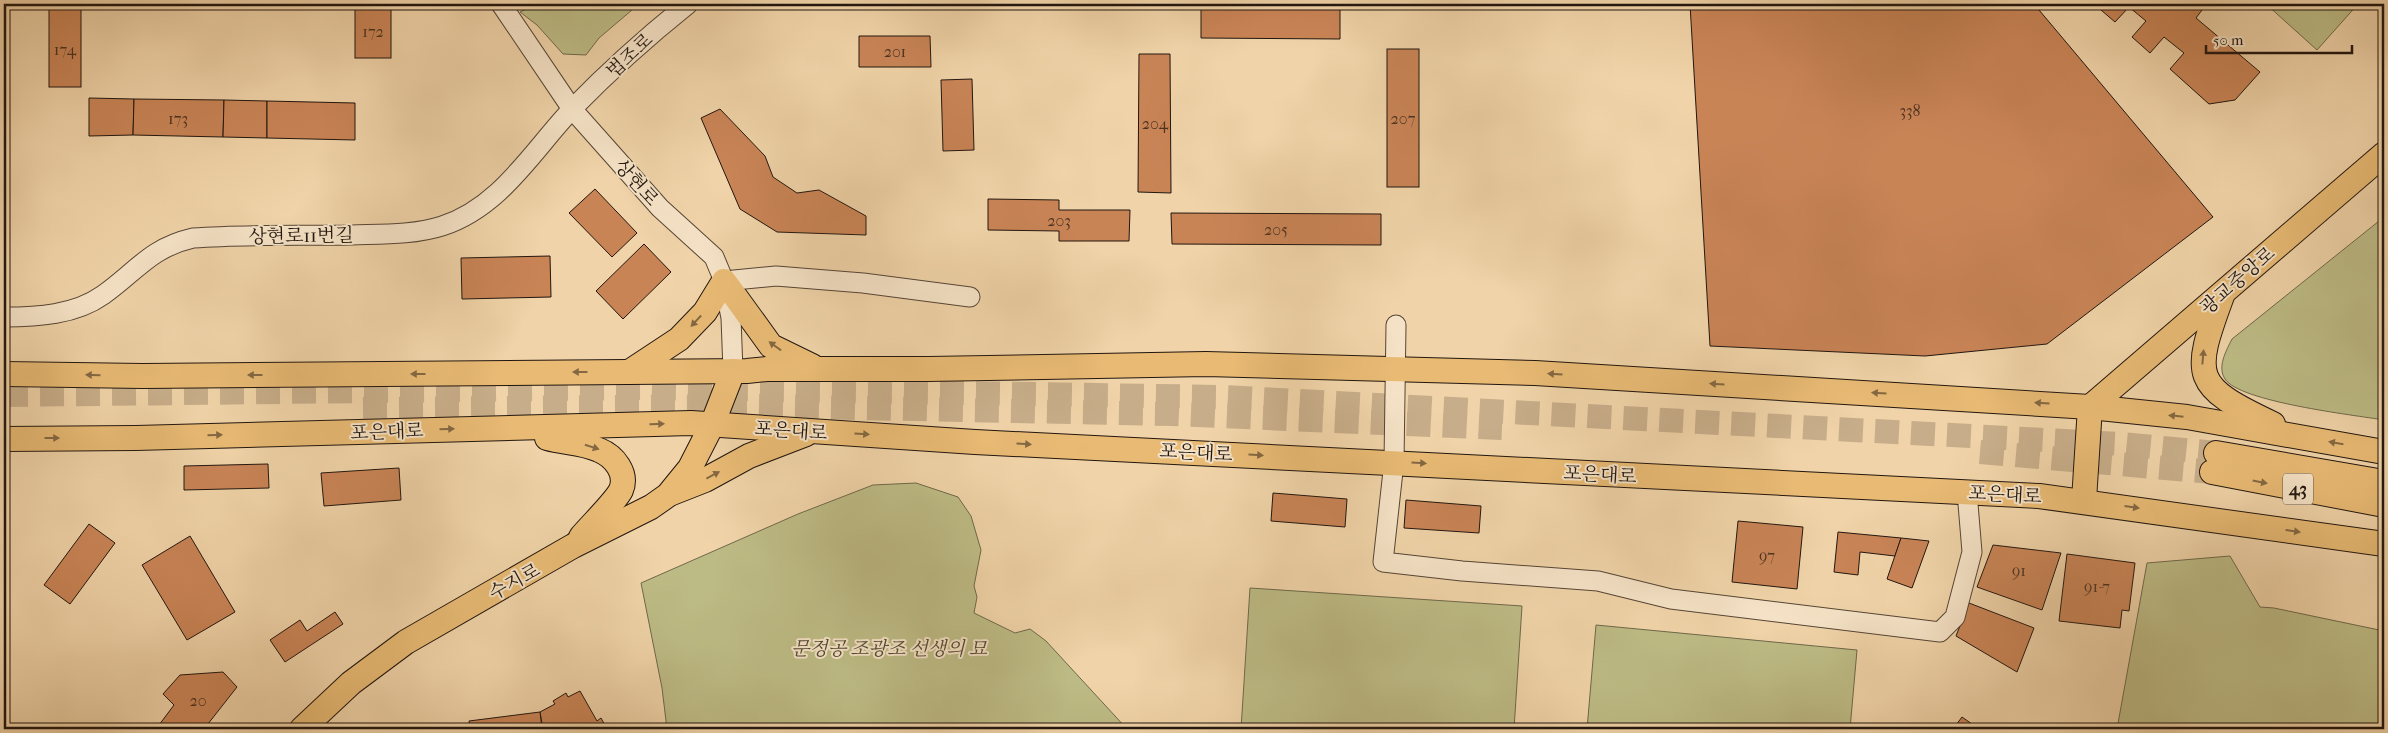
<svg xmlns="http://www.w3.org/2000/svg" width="2388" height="733" font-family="'IM FELL French Canon','Noto Serif KR',serif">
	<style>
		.green { fill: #bdbb85; stroke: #6f684a }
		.building { fill: #c98456; stroke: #21160f }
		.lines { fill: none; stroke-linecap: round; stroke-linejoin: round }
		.major-tunnel { stroke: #c7ad89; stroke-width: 24; stroke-dasharray: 24 12; stroke-linecap: butt }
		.minor-casing { stroke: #554535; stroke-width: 21 }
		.major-casing { stroke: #21160f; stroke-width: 26 }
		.minor { stroke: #f5e2c6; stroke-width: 19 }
		.major { stroke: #e8ba74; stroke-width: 24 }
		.oneway { fill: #846842 }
		.labels { text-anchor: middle; stroke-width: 4; stroke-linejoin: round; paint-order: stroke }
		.number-label { font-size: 16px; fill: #4b3221 }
		.shield { fill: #f5e2c6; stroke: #615346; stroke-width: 1 }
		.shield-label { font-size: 18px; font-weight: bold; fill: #21160f }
		.street-label { font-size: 19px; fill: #21160f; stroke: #f5e2c6 }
		.park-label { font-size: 19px; font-style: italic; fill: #504832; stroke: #f5e2c6 }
	</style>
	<rect width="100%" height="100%" fill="#f0d3a8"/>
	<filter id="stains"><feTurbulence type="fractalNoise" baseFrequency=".004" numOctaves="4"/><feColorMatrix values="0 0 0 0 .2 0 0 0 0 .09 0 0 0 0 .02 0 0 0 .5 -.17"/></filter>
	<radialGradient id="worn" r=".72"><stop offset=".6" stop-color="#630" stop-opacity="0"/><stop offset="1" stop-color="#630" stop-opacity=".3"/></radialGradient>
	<g class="green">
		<polygon points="537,4 639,4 599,38 586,55 563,54 537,25 520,12"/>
		<polygon points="2266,4 2358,4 2317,50"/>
		<path d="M2384 217V420C2354 415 2240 402 2225 379 2217 367 2226 351 2232 339Z"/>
		<polygon points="916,483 958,497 971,516 981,550 974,586 977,597 974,613 1015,633 1030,629 1046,641 1127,729 667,729 662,688 641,583 798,514 873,485"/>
		<polygon points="2230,556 2260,607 2274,608 2384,631 2384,729 2117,729 2147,563"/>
		<polygon points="1250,588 1522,606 1514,729 1241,729"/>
		<polygon points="1596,625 1857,650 1850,729 1587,729"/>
	</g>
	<g class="building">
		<rect x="49" y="4" width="32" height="83"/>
		<rect x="355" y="4" width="36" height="54"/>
		<polygon points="1690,4 2034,4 2213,217 2047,344 1925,356 1710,346"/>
		<polygon points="2094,4 2202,4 2205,6 2196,18 2260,72 2235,100 2209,104 2170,69 2184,53 2164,37 2150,53 2132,37 2146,21 2129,7 2115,22"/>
		<polygon points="1201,7 1340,8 1340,39 1201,38"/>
		<polygon points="859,36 930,36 931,67 859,67"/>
		<rect x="1387" y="49" width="32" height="138"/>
		<polygon points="1139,54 1170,54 1171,193 1138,192"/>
		<polygon points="972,79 974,150 943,151 941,80"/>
		<polygon points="89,98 134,99 133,135 89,136"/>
		<polygon points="134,99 224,100 223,137 133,135"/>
		<polygon points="224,100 267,101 267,138 223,137"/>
		<polygon points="267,101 355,103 355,140 267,138"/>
		<polygon points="720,109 765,156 773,177 797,193 819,190 866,216 866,235 777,232 740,209 701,118"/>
		<polygon points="595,189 637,233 612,257 569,213"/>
		<polygon points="988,199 1059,200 1059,210 1130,210 1129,241 1059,241 1059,231 988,230"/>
		<polygon points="1171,213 1381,214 1381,245 1172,244"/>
		<polygon points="644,244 671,272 623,319 596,291"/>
		<polygon points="550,256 551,297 462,299 461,258"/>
		<polygon points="268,464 269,488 184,490 184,466"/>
		<polygon points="399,468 401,500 324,506 321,473"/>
		<polygon points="1273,493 1347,499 1345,527 1271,521"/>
		<polygon points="1406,500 1481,506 1479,533 1404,528"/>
		<polygon points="1738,521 1803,527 1797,589 1732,582"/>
		<polygon points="89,524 115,543 70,604 44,585"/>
		<polygon points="1838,532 1901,538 1895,556 1860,552 1858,575 1834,572"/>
		<polygon points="190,536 235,612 187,640 142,565"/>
		<polygon points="1901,538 1929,541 1912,588 1887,579"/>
		<polygon points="1993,545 2061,553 2042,610 1977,587"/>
		<polygon points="2067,554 2135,563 2129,611 2122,610 2120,628 2059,621"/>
		<polygon points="1969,603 2034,628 2017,672 1956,636"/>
		<polygon points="335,612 343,624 285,662 270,640 300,620 307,631"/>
		<polygon points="223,672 237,687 204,729 156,729 174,705 163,694 180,675"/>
		<polygon points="580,691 597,721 601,718 607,729 543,729 540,712 555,704 553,701 566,693 568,697"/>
		<polygon points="540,712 542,729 470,729 469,721"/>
		<polygon points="1962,717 1979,729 1953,729"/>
	</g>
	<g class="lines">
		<g class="major-tunnel">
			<polyline points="4,395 644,388 1222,397 2122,444 2216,453"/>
			<polyline points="363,409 753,406 1171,414 1502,428"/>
			<polyline points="1980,452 2212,472"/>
		</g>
		<defs>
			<g id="minor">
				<polyline points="501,4 572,109 660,208 714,257 724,281 731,318 733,371"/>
				<polyline points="724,281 776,276 863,283 970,297"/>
				<path d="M4 317C37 317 75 315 103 295 137 271 150 248 193 238 246 234 299 236 352 235 381 234 414 235 442 226 501 207 533 150 573 108 609 71 648 36 688 4"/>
				<polyline points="1396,325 1394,462 1383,562 1462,571 1598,581 1671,599 1940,632 1955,617 1972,552 1967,492"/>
			</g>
			<g id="major">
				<path d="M2222 296C2192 377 2192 386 2273 424"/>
				<polyline points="629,372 679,339 705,312 724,281 771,346 812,366"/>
				<polyline points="4,374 143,376 747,371 767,369 928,369 1206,364 1535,373 2090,407 2187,417 2384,452"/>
				<polyline points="2090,407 2384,154"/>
				<path d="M547 438C564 443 582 442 599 450 614 456 628 473 621 490 616 501 590 526 581 537"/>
				<polyline points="4,439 136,438 691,423 975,442 2039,496 2384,544"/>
				<polyline points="2216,453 2384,482"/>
				<polyline points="2212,472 2384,505"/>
				<polyline points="672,493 705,480 749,456 806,434"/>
				<polyline points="2084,500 2090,407"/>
				<polyline points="302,729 351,683 406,642 573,546 651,507 668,495 690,468 712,425 733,371"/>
			</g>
		</defs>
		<use href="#minor" class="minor-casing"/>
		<use href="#major" class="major-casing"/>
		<use href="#minor" class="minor"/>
		<use href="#major" class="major"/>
	</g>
	<defs><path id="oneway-solid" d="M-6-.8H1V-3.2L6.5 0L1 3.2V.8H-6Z" transform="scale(1.25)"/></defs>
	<g class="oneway">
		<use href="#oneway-solid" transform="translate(696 321) rotate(133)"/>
		<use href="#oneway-solid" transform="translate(775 346) rotate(-144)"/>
		<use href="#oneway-solid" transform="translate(2203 357) rotate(-85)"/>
		<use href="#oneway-solid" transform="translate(580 372) rotate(180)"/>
		<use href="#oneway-solid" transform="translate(418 374) rotate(180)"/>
		<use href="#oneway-solid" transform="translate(1555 374) rotate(-177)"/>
		<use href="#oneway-solid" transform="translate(93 375) rotate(-179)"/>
		<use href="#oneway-solid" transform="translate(255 375) rotate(180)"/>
		<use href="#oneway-solid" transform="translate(1717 384) rotate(-177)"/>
		<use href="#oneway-solid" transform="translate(1879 393) rotate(-177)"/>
		<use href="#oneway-solid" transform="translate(2042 403) rotate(-176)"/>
		<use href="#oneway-solid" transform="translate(2176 416) rotate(-174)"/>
		<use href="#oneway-solid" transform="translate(657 424) rotate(-1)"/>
		<use href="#oneway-solid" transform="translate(447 429) rotate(-2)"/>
		<use href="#oneway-solid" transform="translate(862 434) rotate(4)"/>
		<use href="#oneway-solid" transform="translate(215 435) rotate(-2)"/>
		<use href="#oneway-solid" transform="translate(52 438)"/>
		<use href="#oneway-solid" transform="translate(2336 443) rotate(-170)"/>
		<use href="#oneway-solid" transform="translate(1024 444) rotate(3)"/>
		<use href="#oneway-solid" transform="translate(592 447) rotate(18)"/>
		<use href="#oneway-solid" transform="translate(1256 455) rotate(3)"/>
		<use href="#oneway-solid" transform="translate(1419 463) rotate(3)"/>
		<use href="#oneway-solid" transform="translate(713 475) rotate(-28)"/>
		<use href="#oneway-solid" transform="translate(2260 482) rotate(11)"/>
		<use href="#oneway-solid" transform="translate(2132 507) rotate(8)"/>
		<use href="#oneway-solid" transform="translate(2293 531) rotate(8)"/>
	</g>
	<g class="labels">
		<g class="number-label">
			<text x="373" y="37">172</text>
			<text x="65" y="55">174</text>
			<text x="895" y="57">201</text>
			<text x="1910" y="116">338</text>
			<text x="178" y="124">173</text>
			<text x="1403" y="124">207</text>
			<text x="1155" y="129">204</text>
			<text x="1059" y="226">203</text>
			<text x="1276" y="235">205</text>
			<text x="1767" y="561">97</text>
			<text x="2019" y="576">91</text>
			<text x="2097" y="592">91-7</text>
			<text x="198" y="706">20</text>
		</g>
		<rect class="shield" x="2283" y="473.5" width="30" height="31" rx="4"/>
		<g class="shield-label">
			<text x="2298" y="495">43</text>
		</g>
		<g class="street-label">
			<text transform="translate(629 55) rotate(-43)" y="7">법조로</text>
			<text transform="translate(637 182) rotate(48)" y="7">상현로</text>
			<text transform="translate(301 235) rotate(-1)" y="7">상현로11번길</text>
			<text transform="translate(2237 280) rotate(-41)" y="7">광교중앙로</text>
			<text transform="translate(791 430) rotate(4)" y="7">포은대로</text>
			<text transform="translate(387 431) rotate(-2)" y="7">포은대로</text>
			<text transform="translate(1196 452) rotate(3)" y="7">포은대로</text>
			<text transform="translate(1600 474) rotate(3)" y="7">포은대로</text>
			<text transform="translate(2005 494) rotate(3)" y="7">포은대로</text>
			<text transform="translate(514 581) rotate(-29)" y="7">수지로</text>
		</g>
		<g class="park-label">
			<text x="889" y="655">문정공 조광조 선생의 묘</text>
		</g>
	</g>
	<rect width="2388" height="733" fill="none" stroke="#f0d3a8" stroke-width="20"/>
	<rect x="5" y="5" width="2378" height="723" fill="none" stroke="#21160f" stroke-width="2.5"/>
	<rect x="10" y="10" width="2368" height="713" fill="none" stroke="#21160f"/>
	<path d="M2206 45v8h146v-8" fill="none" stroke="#21160f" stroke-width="2.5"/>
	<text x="2213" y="45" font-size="15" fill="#21160f" stroke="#f5e2c6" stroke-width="4" paint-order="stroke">50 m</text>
	<rect width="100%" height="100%" filter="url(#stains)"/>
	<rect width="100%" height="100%" fill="url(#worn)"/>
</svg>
